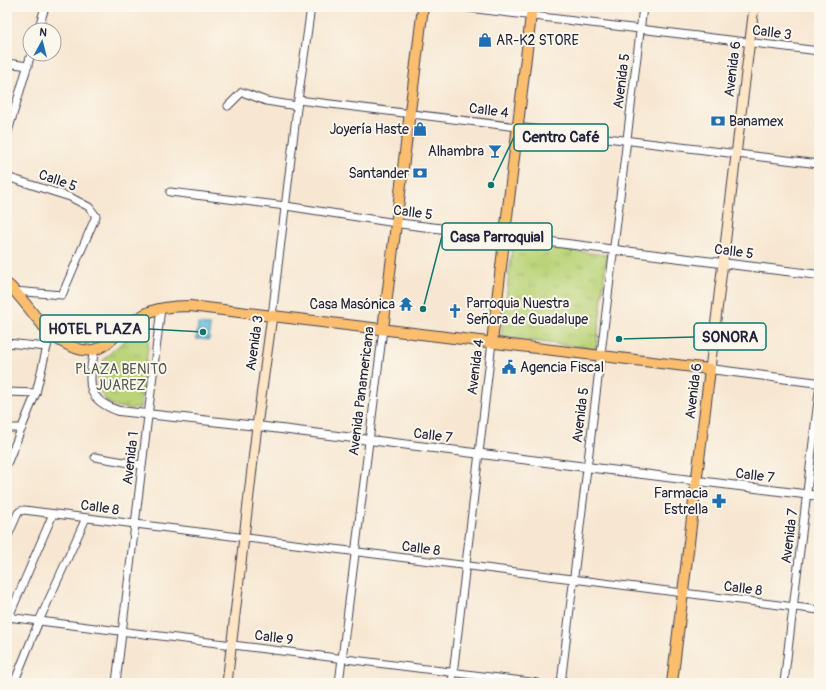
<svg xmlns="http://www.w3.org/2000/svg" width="826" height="690" font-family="Pangolin,sans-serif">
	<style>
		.grass { fill: url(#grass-tufts); stroke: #6e7b5a }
		.water { fill: url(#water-ripples); stroke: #3e6e8a }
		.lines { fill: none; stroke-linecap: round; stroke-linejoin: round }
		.minor-casing { stroke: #424052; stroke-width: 9 }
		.tertiary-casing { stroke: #424052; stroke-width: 10 }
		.secondary-casing { stroke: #424052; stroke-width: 11 }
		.primary-casing { stroke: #424052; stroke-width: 12 }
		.minor { stroke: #fff; stroke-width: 7 }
		.tertiary { stroke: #fff; stroke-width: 8 }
		.secondary { stroke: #fde5c5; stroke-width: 9 }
		.primary { stroke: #fabe6e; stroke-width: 10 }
		.labels { text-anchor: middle; stroke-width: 4; stroke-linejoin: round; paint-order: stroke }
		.street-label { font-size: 14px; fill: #22223b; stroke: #fbf7ec }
		.poi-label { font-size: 14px; fill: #22223b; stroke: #fbf7ec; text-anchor: end }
		.park-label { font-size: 14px; fill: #50574e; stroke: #fbf7ec }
		.leader { fill: none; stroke: #0f766e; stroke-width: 1.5 }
		.callout-dot { fill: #0f766e; stroke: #fbf7ec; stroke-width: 1.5 }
		.callout { fill: #fbf7ec; stroke: #0f766e; stroke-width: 1.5 }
		.callout-label { font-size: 15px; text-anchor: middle; font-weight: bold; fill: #22223b }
	</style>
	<defs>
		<pattern id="grass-tufts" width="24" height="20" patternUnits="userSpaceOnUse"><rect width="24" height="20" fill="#bbd47a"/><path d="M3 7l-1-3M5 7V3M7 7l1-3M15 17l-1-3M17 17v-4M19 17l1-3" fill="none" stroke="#a0b66a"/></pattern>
		<pattern id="water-ripples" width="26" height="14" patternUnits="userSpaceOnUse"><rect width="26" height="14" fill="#5bbad9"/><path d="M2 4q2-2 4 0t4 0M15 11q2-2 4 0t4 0" fill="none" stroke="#4b97b1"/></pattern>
	</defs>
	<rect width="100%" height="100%" fill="#fbf7ec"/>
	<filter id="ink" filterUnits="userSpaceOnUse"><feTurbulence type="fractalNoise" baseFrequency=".025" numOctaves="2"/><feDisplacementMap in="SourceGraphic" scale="8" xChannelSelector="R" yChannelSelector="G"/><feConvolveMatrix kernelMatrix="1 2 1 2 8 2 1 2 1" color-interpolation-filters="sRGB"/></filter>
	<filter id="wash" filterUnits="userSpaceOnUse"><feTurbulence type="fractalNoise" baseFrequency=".012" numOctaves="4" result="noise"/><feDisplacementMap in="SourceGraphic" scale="16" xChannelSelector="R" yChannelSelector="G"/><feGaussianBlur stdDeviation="0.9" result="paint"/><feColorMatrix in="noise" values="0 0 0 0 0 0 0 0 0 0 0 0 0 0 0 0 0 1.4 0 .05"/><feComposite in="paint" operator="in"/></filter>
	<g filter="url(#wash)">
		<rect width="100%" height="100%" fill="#f7e7d2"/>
		<g class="grass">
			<polygon points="513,243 607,255 596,349 501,337"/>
			<path d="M150 331 140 408C132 409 123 409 115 406 98 400 92 374 104 360 111 351 123 342 132 336 137 333 144 332 150 331Z"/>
		</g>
		<polygon class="water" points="198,324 210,325 209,340 196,339"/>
	</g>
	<g filter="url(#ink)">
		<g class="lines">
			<defs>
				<g id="minor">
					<polyline points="461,7 819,51"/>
					<polyline points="38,30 45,7"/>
					<polyline points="7,63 28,66"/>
					<polyline points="298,100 819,164"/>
					<polyline points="228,106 242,92 266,101 297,106"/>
					<polyline points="7,135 31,54"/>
					<polyline points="7,177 70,197 89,207 96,216 62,295 14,291"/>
					<polyline points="170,192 286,206 396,223"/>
					<polyline points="272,316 298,100 311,7"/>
					<polyline points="7,343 47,347"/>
					<polyline points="7,392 36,393"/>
					<polyline points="7,428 22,428"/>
					<polyline points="95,457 142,465"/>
					<polyline points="7,464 36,393 50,334"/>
					<polyline points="7,538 18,513 20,511 24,510 819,610"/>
					<polyline points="7,617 538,683"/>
					<polyline points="7,621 53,514"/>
					<polyline points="14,683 39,621 86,518"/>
					<polyline points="116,683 161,308"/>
					<polyline points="339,683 383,329"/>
					<polyline points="452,683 492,342"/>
					<polyline points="561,683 643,7"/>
					<polyline points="784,683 819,392"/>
				</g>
				<g id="tertiary">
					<polyline points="396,223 819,275"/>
					<path d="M94 351C89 383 84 399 119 411L257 426 819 496"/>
					<polyline points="710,369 819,383"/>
				</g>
				<g id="secondary">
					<polyline points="710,369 754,7"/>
					<polyline points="227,683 257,426 272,316"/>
				</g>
				<g id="primary">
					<path d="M7 284C16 290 32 313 41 323 44 327 47 332 51 335 104 371 104 336 145 314 159 307 175 306 190 306L710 369 672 683"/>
					<polyline points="383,329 423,7"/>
					<polyline points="492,342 532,7"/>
				</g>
			</defs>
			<use href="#minor" class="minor-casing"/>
			<use href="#tertiary" class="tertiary-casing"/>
			<use href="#secondary" class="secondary-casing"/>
			<use href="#primary" class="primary-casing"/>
			<use href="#minor" class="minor"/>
			<use href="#tertiary" class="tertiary"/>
			<use href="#secondary" class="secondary"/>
			<use href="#primary" class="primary"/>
		</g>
	</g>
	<defs>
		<symbol id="shop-bare" viewBox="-9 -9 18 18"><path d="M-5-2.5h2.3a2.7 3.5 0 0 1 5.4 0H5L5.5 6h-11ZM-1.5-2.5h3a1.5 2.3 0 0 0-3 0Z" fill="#1f6fb2" stroke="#fbf7ec" stroke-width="2.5" paint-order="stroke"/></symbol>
		<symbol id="bank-bare" viewBox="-9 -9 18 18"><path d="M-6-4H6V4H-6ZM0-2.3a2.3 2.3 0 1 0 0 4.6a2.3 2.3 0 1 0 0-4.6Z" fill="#1f6fb2" stroke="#fbf7ec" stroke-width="2.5" paint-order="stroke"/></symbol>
		<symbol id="bar-bare" viewBox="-9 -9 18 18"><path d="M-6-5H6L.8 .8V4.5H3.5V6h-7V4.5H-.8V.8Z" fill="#1f6fb2" stroke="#fbf7ec" stroke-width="2.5" paint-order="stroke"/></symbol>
		<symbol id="temple-bare" viewBox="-9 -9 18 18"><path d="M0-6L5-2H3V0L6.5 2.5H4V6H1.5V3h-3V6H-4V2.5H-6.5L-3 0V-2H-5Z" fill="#1f6fb2" stroke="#fbf7ec" stroke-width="2.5" paint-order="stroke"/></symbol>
		<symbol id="church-bare" viewBox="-9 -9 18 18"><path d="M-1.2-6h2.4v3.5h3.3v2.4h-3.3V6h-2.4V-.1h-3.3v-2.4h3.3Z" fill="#1f6fb2" stroke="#fbf7ec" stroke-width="2.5" paint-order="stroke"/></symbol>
		<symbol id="civic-bare" viewBox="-9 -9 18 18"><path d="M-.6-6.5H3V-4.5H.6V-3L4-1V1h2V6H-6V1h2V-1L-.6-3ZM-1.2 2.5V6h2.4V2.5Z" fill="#1f6fb2" stroke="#fbf7ec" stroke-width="2.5" paint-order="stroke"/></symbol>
		<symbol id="pharmacy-bare" viewBox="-9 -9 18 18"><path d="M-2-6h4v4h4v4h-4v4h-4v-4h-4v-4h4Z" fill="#1f6fb2" stroke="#fbf7ec" stroke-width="2.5" paint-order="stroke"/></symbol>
	</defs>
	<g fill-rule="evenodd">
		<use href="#shop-bare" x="475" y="30" width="20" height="20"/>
		<use href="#bank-bare" x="708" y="111" width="20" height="20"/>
		<use href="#shop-bare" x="410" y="119" width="20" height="20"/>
		<use href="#bar-bare" x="485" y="141" width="20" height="20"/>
		<use href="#bank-bare" x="410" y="163" width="20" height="20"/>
		<use href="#temple-bare" x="396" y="294" width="20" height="20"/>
		<use href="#church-bare" x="445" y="301" width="20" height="20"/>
		<use href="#civic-bare" x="499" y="357" width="20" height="20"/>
		<use href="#pharmacy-bare" x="709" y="491" width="20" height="20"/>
	</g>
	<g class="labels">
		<g class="street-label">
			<text transform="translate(772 32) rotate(7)" y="5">Calle 3</text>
			<text transform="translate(732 69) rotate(-83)" y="5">Avenida 6</text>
			<text transform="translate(621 81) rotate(-83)" y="5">Avenida 5</text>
			<text transform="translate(489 110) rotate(7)" y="5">Calle 4</text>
			<text transform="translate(58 180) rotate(19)" y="5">Calle 5</text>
			<text transform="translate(413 212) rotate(7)" y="5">Calle 5</text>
			<text transform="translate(734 251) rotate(7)" y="5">Calle 5</text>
			<text transform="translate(254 343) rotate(-82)" y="5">Avenida 3</text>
			<text transform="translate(475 367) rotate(-83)" y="5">Avenida 4</text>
			<text transform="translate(361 391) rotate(-83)" y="5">Avenida Panamericana</text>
			<text transform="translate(693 391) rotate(-83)" y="5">Avenida 6</text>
			<text transform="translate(580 415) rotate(-83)" y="5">Avenida 5</text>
			<text transform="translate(433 435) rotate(7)" y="5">Calle 7</text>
			<text transform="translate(130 458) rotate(-83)" y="5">Avenida 1</text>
			<text transform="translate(755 475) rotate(7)" y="5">Calle 7</text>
			<text transform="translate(100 507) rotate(8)" y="5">Calle 8</text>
			<text transform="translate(789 536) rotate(-83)" y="5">Avenida 7</text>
			<text transform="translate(421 548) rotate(7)" y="5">Calle 8</text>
			<text transform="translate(743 588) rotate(7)" y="5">Calle 8</text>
			<text transform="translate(274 637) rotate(7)" y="5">Calle 9</text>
		</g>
		<g class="poi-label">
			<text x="496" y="45" text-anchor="start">AR-K2 STORE</text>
			<text x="729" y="126" text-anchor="start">Banamex</text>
			<text x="409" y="134">Joyería Haste</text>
			<text x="484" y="156">Alhambra</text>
			<text x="409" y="178">Santander</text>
			<text x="466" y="308" text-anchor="start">Parroquia Nuestra<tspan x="466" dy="16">Señora de Guadalupe</tspan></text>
			<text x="395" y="309">Casa Masónica</text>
			<text x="520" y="372" text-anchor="start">Agencia Fiscal</text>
			<text x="708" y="498">Farmacia<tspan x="708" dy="16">Estrella</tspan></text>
		</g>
		<g class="park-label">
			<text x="121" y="374">PLAZA BENITO<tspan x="121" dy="16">JUAREZ</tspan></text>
		</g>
	</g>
	<path class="leader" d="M491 185L514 137M423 309L442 236M203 332L149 329M619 339L694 337"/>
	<g class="callout-dot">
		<circle cx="491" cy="185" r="4"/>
		<circle cx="423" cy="309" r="4"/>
		<circle cx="203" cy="332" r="4"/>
		<circle cx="619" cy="339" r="4"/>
	</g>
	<g class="callout">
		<rect x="514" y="124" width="94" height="27" rx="4"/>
		<rect x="442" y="223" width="110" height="27" rx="4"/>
		<rect x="40" y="315" width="109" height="27" rx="4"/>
		<rect x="694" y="323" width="72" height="27" rx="4"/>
	</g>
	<g class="callout-label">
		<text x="561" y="142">Centro Café</text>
		<text x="497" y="242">Casa Parroquial</text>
		<text x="95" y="334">HOTEL PLAZA</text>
		<text x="730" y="342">SONORA</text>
	</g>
	<rect width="826" height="690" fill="none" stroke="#fbf7ec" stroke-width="24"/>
	<g transform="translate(42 42) rotate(7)"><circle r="19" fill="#fbf7ec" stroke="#a4a2a5"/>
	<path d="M0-3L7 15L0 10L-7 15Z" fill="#1f6fb2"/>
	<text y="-6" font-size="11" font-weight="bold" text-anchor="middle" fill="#22223b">N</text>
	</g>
</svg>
